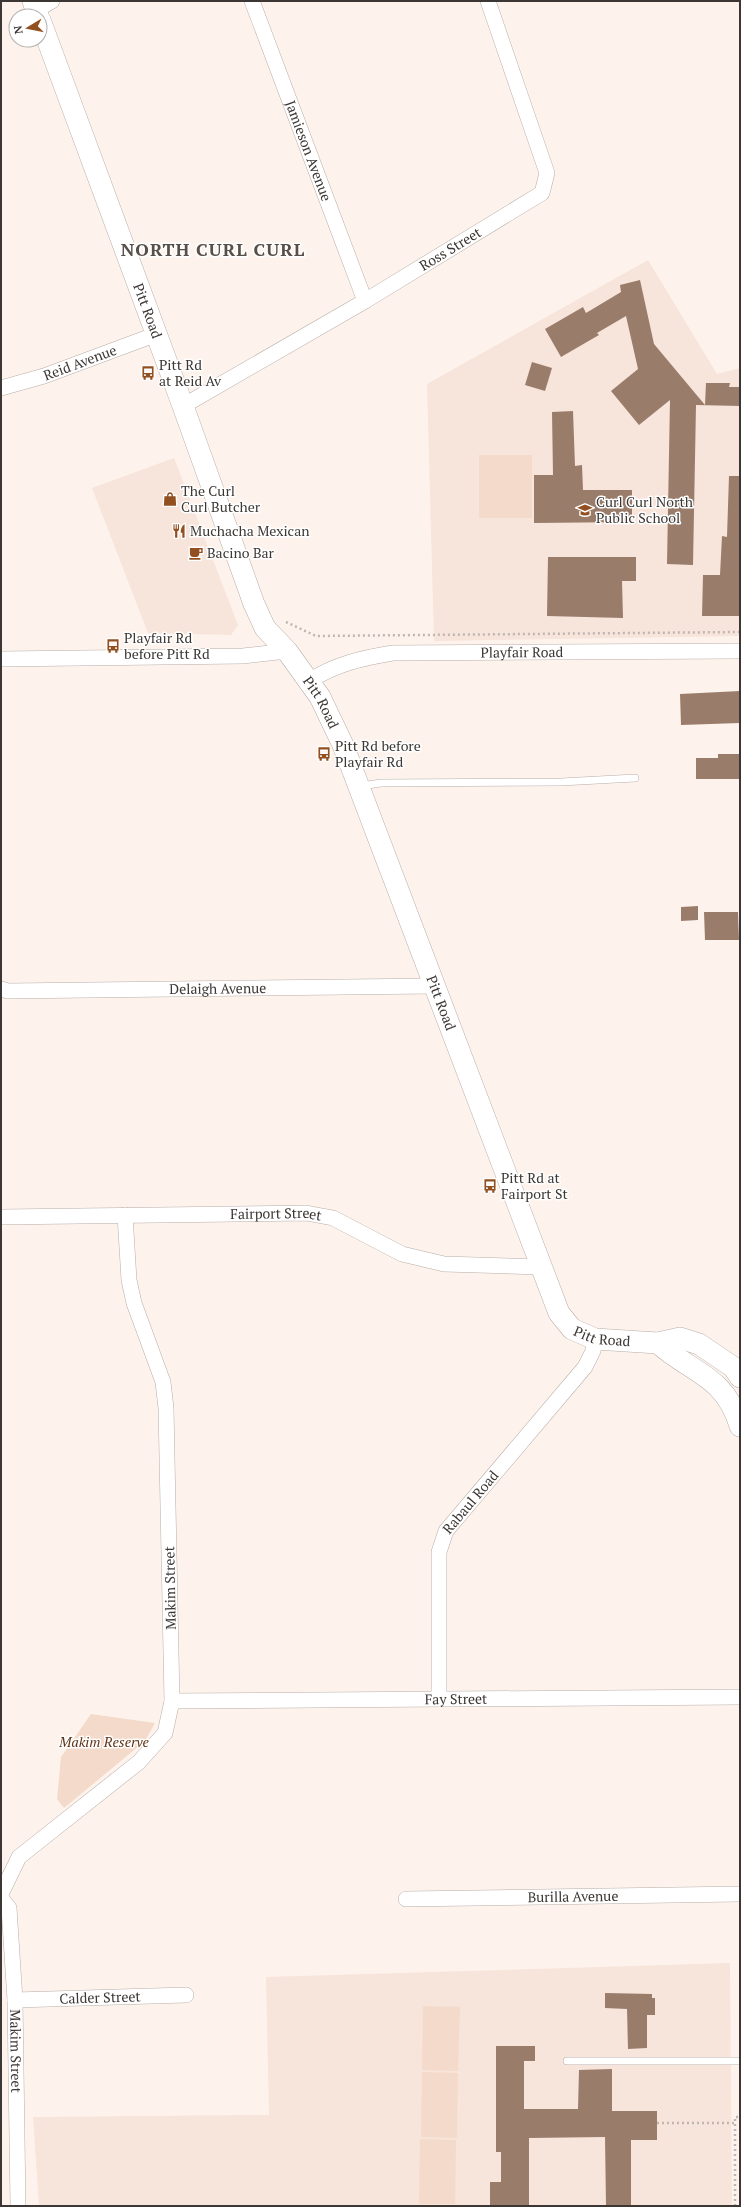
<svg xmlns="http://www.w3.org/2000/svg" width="741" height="2207" font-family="'PT Serif',serif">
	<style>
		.built { fill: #f7e4da }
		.green { fill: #f4daca }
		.building { fill: #9a7c6b }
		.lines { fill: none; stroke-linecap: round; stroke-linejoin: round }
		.service-casing { stroke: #b8aea8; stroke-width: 8 }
		.minor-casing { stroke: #b8aea8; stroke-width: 16 }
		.secondary-casing { stroke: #b8aea8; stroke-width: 22 }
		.path { stroke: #bfb6b1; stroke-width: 2.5; stroke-dasharray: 2 3; stroke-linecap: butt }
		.service { stroke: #fff; stroke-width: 7 }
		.minor { stroke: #fff; stroke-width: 15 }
		.secondary { stroke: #fff; stroke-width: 21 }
		.labels { text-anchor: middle; stroke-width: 3; stroke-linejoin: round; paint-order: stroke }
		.street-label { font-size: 14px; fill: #3c3735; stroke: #fff }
		.poi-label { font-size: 14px; fill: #3c3735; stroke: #fff; text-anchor: start }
		.park-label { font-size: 14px; font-style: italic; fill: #5f3417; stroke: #fff }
		.district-label { font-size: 18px; font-weight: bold; letter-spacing: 1px; fill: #584f49; stroke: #fff }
	</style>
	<rect width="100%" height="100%" fill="#fef3ec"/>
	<g class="built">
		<polygon points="648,260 717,374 740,368 740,636 434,641 427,384"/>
		<polygon points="174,458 238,625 231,635 148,633 92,488"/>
		<polygon points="730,1963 732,2206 39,2206 33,2117 269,2115 266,1977"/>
	</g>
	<g class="green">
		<rect x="479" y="455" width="53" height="63"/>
		<polygon points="91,1714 155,1723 145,1741 64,1808 57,1799 61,1757"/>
		<polygon points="423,2006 460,2007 458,2071 422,2070"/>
		<polygon points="422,2072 458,2073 457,2138 421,2137"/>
		<polygon points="420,2139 456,2140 455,2204 419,2204"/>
	</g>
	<g class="building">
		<polygon points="640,280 654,344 705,405 706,383 730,383 729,387 740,387 740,406 696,405 693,565 667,564 670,400 639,425 611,391 638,369 626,316 597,333 599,335 561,357 545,329 583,307 586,313 621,292 620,285"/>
		<polygon points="532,362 552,368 545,391 525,385"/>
		<polygon points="573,411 575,466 582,465 583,490 632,490 632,522 534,523 534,475 553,475 552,412"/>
		<polygon points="729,476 740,476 740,616 702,616 703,575 720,575 722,536 727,537"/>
		<polygon points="548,557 636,557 636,581 622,581 623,618 547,616"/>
		<polygon points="740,691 740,723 681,725 680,694"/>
		<polygon points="718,754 740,754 740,779 696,779 696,758 718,758"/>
		<polygon points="698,906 698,920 681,921 681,907"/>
		<polygon points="704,912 738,912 739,940 705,940"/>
		<polygon points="605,1993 652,1994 652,1998 655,1998 655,2015 647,2015 647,2048 628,2049 627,2009 605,2008"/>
		<polygon points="496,2046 535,2046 535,2061 524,2061 524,2109 578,2109 579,2070 612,2069 612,2111 657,2111 657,2140 631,2140 631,2206 606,2206 605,2137 529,2138 529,2206 490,2206 490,2182 501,2182 501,2152 496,2152"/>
	</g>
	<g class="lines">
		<defs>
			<g id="service">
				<polyline points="361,786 381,783 561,782 635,778"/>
				<polyline points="567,2061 740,2061"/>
			</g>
			<g id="minor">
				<path id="s1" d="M252 1 365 301"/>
				<polyline points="36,10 52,1"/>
				<path id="s2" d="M1 388 44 376 157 334"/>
				<path id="s3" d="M183 406 365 301 542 193 547 173 488 1"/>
				<polyline points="1,659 243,656 287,651"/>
				<path id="s4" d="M309 681C336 664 362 658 393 653L740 651"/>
				<path id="s5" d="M1 989 8 991 435 986"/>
				<path id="s6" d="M1 1217 306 1213 333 1218 402 1254 444 1264 541 1267"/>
				<path id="s7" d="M439 1699V1552L446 1531 585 1367 593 1351 595 1339"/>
				<path id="s8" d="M172 1701 740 1697"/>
				<polyline points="1,1894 19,1857 139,1762 165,1733 172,1701 166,1408 163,1382 134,1303 129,1280 125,1215"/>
				<path id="s9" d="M1 1898 9 1908 15 2000 18 2206"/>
				<path id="s10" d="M406 1899 740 1894"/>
				<path id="s11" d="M15 2000 186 1995"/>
			</g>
			<g id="secondary">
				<polyline points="33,1 38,16"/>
				<path id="s12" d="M40 20 183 406 254 604 265 628 287 651 320 697 343 745 559 1313 572 1329 595 1339 658 1343 680 1338 699 1344 733 1367 740 1377"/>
				<path d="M658 1343C691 1373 725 1375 740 1426"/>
			</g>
		</defs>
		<use href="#service" class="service-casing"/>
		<use href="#minor" class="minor-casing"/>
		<use href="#secondary" class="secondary-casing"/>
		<g class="path">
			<polyline points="286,622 316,636 740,632"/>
			<polyline points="657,2123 734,2123"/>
			<polyline points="735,2206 735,2117 740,2117"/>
		</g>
		<use href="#service" class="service"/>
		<use href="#minor" class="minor"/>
		<use href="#secondary" class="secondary"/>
	</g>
	<defs>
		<symbol id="bus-bare" viewBox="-9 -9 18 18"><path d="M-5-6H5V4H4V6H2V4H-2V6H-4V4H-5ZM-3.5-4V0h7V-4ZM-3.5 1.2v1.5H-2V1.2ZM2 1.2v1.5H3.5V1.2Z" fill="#924f20" stroke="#fff" stroke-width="2.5" paint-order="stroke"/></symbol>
		<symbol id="shop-bare" viewBox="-9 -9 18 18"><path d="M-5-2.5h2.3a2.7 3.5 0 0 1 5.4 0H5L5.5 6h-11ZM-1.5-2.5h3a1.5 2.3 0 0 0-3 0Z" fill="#924f20" stroke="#fff" stroke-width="2.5" paint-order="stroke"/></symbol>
		<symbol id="school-bare" viewBox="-9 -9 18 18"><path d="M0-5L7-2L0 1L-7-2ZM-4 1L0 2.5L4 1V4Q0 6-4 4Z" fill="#924f20" stroke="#fff" stroke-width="2.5" paint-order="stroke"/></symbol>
		<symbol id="restaurant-bare" viewBox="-9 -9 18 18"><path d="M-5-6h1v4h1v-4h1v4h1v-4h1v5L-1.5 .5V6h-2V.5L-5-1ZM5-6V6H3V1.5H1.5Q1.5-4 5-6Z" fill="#924f20" stroke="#fff" stroke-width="2.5" paint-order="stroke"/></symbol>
		<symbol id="cafe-bare" viewBox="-9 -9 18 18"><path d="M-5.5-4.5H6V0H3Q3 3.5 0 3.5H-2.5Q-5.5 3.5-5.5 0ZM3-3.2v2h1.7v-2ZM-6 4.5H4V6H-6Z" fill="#924f20" stroke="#fff" stroke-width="2.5" paint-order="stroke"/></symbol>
	</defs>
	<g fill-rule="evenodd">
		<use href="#bus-bare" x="138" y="363" width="20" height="20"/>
		<use href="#shop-bare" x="160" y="489" width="20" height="20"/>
		<use href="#school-bare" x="575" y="500" width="20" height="20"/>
		<use href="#restaurant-bare" x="169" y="521" width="20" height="20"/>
		<use href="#cafe-bare" x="186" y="543" width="20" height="20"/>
		<use href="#bus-bare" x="103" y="636" width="20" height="20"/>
		<use href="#bus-bare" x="314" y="744" width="20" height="20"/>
		<use href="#bus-bare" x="480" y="1176" width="20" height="20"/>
	</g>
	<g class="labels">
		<g class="street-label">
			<text dy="5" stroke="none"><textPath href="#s1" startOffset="160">Jamieson Avenue</textPath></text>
			<text dy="5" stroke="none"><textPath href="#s3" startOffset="310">Ross Street</textPath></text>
			<text dy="5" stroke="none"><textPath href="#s12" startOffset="310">Pitt Road</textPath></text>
			<text dy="5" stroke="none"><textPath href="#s2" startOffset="83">Reid Avenue</textPath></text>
			<text dy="5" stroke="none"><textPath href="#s4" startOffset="218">Playfair Road</textPath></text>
			<text dy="5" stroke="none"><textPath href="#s12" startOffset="742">Pitt Road</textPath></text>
			<text dy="5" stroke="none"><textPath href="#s5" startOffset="217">Delaigh Avenue</textPath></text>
			<text dy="5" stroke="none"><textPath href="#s12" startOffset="1066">Pitt Road</textPath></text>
			<text dy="5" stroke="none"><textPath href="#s6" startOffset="275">Fairport Street</textPath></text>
			<text dy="5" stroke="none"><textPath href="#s12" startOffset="1450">Pitt Road</textPath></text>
			<text dy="5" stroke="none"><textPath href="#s7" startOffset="207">Rabaul Road</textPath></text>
			<text transform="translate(170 1588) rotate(-91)" y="5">Makim Street</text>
			<text dy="5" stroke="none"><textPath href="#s8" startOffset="284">Fay Street</textPath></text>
			<text dy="5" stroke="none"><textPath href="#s10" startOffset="167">Burilla Avenue</textPath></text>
			<text dy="5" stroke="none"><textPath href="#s11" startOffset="85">Calder Street</textPath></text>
			<text dy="5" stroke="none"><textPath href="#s9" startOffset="156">Makim Street</textPath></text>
		</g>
		<g class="poi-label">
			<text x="159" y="370">Pitt Rd<tspan x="159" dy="16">at Reid Av</tspan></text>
			<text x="181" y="496">The Curl<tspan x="181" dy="16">Curl Butcher</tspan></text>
			<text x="596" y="507">Curl Curl North<tspan x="596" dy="16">Public School</tspan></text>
			<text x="190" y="536">Muchacha Mexican</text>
			<text x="207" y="558">Bacino Bar</text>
			<text x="124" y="643">Playfair Rd<tspan x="124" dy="16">before Pitt Rd</tspan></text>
			<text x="335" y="751">Pitt Rd before<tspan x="335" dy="16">Playfair Rd</tspan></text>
			<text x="501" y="1183">Pitt Rd at<tspan x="501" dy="16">Fairport St</tspan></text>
		</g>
		<g class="park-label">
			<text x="104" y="1747">Makim Reserve</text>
		</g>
		<g class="district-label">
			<text x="213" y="256">NORTH CURL CURL</text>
		</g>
	</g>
	<rect width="741" height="2207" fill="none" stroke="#3c3735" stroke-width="4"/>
	<g transform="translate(28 28) rotate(260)"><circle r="19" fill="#ffffff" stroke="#b1afae"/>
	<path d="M0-3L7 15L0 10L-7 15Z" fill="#924f20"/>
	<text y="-6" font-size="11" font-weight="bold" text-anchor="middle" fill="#3c3735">N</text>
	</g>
</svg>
